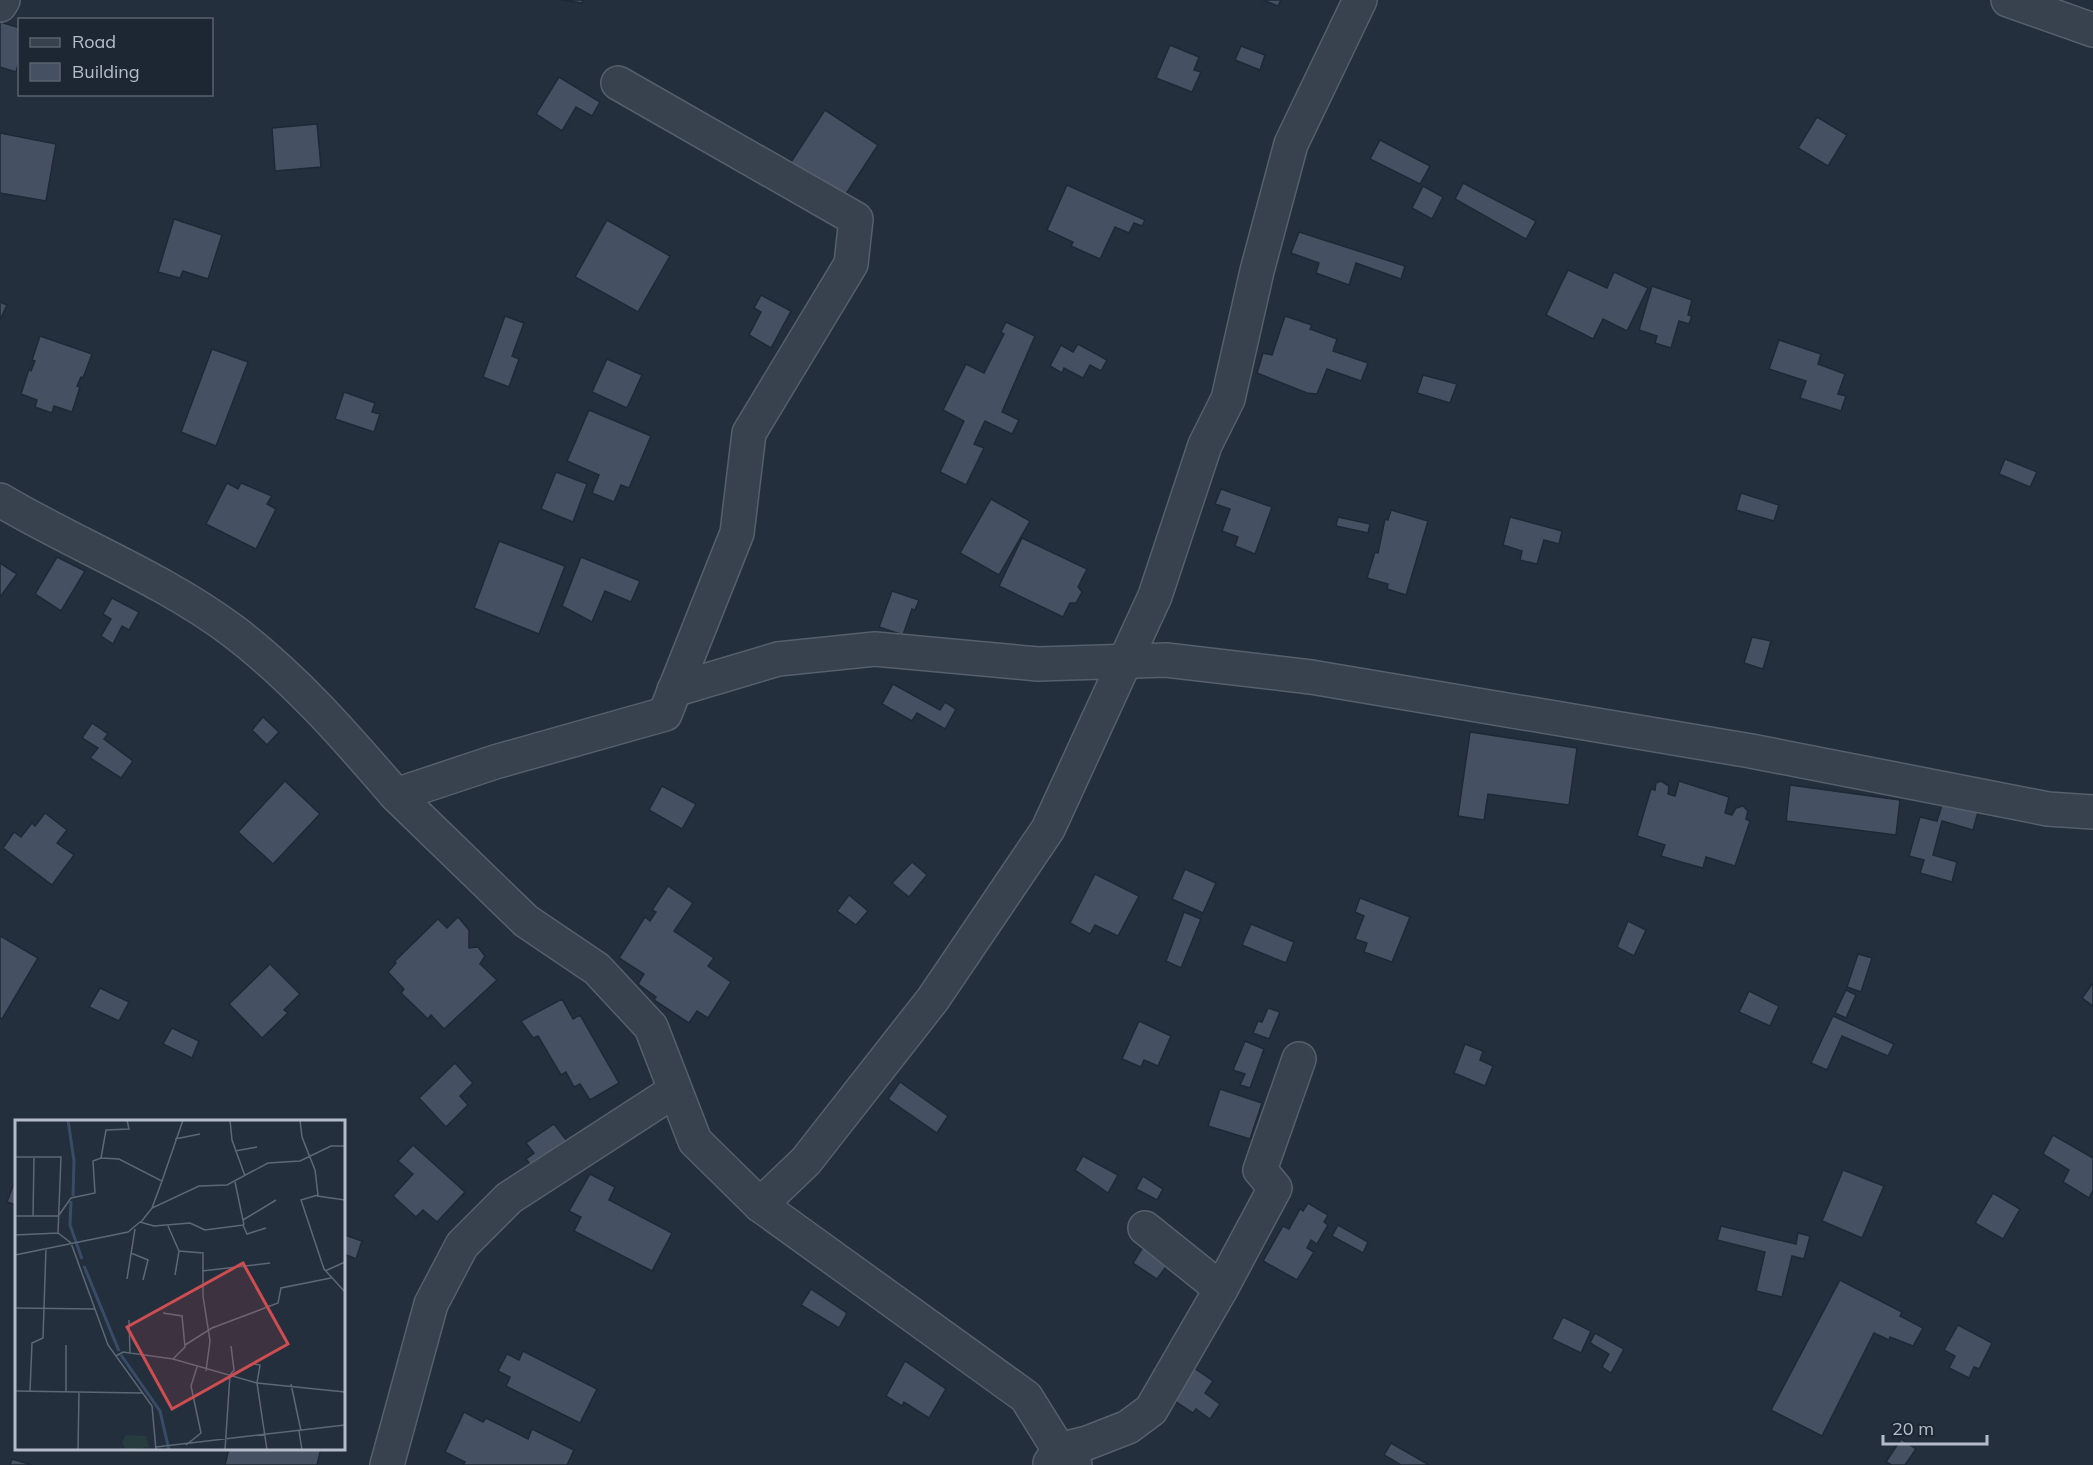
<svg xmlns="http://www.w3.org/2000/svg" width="2093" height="1465" font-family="Mulish,sans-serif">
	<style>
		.building { fill: #455162; stroke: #1f2835; stroke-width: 1.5 }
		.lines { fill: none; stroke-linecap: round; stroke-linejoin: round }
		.minor-casing { stroke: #565f6c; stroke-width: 36 }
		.minor { stroke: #38414e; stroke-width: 33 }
		.inset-river { fill: none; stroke: #394c67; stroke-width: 3 }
		.inset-road { fill: none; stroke: #5e6776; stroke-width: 1.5 }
		.view { fill: #ce4d50; fill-opacity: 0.15; stroke: #ce4d50; stroke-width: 3 }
		.inset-edge { fill: none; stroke: #b4bcc9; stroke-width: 3 }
	</style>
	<rect width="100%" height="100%" fill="#242f3e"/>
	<g class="building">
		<polygon points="561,0 583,0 582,3"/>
		<polygon points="1263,0 1281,0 1278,6"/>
		<polygon points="0,22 20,28 20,58 16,72 0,67"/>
		<polygon points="1170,45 1199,57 1194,70 1201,72 1192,92 1156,78"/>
		<polygon points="1241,46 1265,55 1260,70 1235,60"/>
		<polygon points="559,77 600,102 592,116 576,107 562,131 536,114"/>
		<polygon points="825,110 878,145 842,200 789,165"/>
		<polygon points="1817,117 1847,135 1828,166 1798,148"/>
		<polygon points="317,124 321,167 275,171 272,128"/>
		<polygon points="0,133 56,144 46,201 0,193"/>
		<polygon points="1380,140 1430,166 1420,184 1370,159"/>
		<polygon points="1463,183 1536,221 1526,239 1455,199"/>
		<polygon points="1067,185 1145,220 1142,226 1134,223 1129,233 1115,227 1100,259 1071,246 1073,242 1047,230"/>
		<polygon points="1423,186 1443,197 1432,219 1412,208"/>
		<polygon points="174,219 222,235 208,279 183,271 180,278 158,272"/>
		<polygon points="607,220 670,256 638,312 575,277"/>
		<polygon points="1299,232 1405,266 1401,279 1356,263 1349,285 1316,273 1319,263 1291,253"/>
		<polygon points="1568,270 1607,288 1614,272 1648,288 1627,331 1603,319 1593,339 1546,315"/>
		<polygon points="1652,286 1692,300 1688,315 1692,316 1689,324 1679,321 1671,348 1655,343 1657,336 1639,330"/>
		<polygon points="761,295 791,311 771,348 749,335 761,312 754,308"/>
		<polygon points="0,302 7,305 0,320"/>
		<polygon points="505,316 524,323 512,356 519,359 509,387 483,377"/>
		<polygon points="1285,316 1312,325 1310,329 1337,339 1333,351 1368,363 1361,381 1327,369 1317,394 1307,393 1257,373 1263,353 1272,355"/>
		<polygon points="1006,322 1035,336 1002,412 1019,420 1012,434 985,421 974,444 984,448 966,485 940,472 964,421 943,410 966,364 984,373 1004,334 1001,332"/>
		<polygon points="40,336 92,354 83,378 81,377 77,386 80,387 72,412 54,406 52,413 35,407 37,400 21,394 29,369 31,371 35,361 32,360"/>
		<polygon points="1779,340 1821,354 1818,364 1845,374 1838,394 1846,396 1841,411 1800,398 1806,381 1769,369"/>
		<polygon points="1078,344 1107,360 1101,371 1090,365 1083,378 1064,368 1062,373 1050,366 1061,345 1073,352"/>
		<polygon points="212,349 248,362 216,446 181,432"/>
		<polygon points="607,359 642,375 627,408 592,392"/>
		<polygon points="1423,375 1457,384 1450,403 1417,393"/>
		<polygon points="344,392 375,403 372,412 380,414 374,432 335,419"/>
		<polygon points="589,410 651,436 629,488 621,485 614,502 592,493 599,475 567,461"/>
		<polygon points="2005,459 2037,472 2030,487 1999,474"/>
		<polygon points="556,472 587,484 573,522 541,509"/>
		<polygon points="227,483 238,489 241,483 272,496 267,504 276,509 256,549 206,524"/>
		<polygon points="1221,489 1272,507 1255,554 1235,546 1238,537 1222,531 1230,509 1215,504"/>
		<polygon points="1741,493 1779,505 1774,521 1736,510"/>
		<polygon points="991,499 1030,521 999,575 960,553"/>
		<polygon points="1391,510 1428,521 1406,595 1387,589 1388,584 1367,578 1375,552 1378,553 1385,519 1388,520"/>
		<polygon points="1338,517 1370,524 1368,533 1336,526"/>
		<polygon points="1510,517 1562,531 1559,544 1544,540 1537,564 1520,560 1522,551 1503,545"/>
		<polygon points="1022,538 1087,569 1078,587 1082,592 1076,603 1070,603 1063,617 999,586"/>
		<polygon points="499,541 565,566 539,634 474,608"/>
		<polygon points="57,557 85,571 61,611 35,594"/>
		<polygon points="581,557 640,581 631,602 605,591 592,622 562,606"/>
		<polygon points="0,563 17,574 0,597"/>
		<polygon points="892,591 919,600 915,610 912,609 903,635 879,627"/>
		<polygon points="112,598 139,612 129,630 122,626 113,644 101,636 111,619 103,614"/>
		<polygon points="1752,637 1771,641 1763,669 1744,663"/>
		<polygon points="893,684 940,710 945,702 956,709 945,729 917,713 912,721 882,704"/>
		<polygon points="263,717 279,732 267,745 252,730"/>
		<polygon points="92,723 108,734 104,739 133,761 121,778 90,758 98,748 82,738"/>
		<polygon points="1470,732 1577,748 1569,805 1488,794 1484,820 1458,816"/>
		<polygon points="285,781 320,814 273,864 238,832"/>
		<polygon points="1661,781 1669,786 1668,794 1675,796 1679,781 1729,797 1725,813 1732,815 1736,808 1743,806 1748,811 1746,819 1750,821 1735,866 1706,857 1703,868 1681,862 1661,856 1665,845 1637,836 1651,789 1655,790 1656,783"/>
		<polygon points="1790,785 1900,800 1896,835 1786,821"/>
		<polygon points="662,786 696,804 682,829 649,810"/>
		<polygon points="1943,802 1978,812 1973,830 1942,821 1933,855 1957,862 1952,882 1920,873 1924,860 1909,856 1920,817 1937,821"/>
		<polygon points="45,813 67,830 57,843 74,855 52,885 3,848 14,832 21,837 32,823 35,826"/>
		<polygon points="912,862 927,875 909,897 892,883"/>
		<polygon points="1185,869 1216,883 1203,913 1172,899"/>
		<polygon points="1095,874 1139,896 1118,936 1095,925 1090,934 1070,923"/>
		<polygon points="668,886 693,903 674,931 714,958 708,966 731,982 708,1018 697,1011 689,1023 654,1000 656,997 638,984 644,974 619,958 645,917 650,921 656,912 652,910"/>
		<polygon points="849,895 868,911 856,925 837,911"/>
		<polygon points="1360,898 1410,917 1392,962 1364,952 1367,943 1355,939 1364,916 1355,912"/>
		<polygon points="1184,912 1201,919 1181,968 1166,961"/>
		<polygon points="458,917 469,930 469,948 478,947 485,956 480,964 497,980 444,1029 431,1015 428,1019 401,993 404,989 388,972 396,963 394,962 438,919 447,928"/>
		<polygon points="1628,921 1646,930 1634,956 1617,947"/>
		<polygon points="1251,924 1294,942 1286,963 1242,945"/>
		<polygon points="0,936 38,958 2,1019 0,1018"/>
		<polygon points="1858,954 1872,958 1861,992 1847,987"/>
		<polygon points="270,964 300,994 284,1010 288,1013 262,1038 229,1004"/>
		<polygon points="2093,983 2093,1006 2082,998"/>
		<polygon points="100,988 129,1002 119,1021 89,1007"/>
		<polygon points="1846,990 1856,995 1846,1018 1835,1013"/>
		<polygon points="1749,991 1779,1006 1770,1026 1739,1012"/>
		<polygon points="562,999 573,1019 580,1015 619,1083 590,1100 580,1084 574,1087 566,1072 561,1075 538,1036 533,1038 521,1021"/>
		<polygon points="1268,1008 1280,1012 1269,1039 1253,1033 1258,1021 1262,1022"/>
		<polygon points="1833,1016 1894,1044 1888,1056 1842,1036 1827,1070 1811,1063"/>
		<polygon points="1139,1021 1171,1036 1158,1066 1144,1060 1141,1067 1122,1059"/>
		<polygon points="172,1028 199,1041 192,1058 163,1044"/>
		<polygon points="1245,1041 1264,1049 1250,1088 1240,1085 1245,1074 1233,1070"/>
		<polygon points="1465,1044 1483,1051 1480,1060 1493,1066 1485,1086 1454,1073"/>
		<polygon points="455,1063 473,1083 460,1096 468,1105 446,1127 419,1098"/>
		<polygon points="900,1082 948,1116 937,1133 888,1099"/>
		<polygon points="1220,1089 1262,1103 1250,1139 1208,1126"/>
		<polygon points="554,1124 567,1141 532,1167 526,1159 534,1153 526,1143"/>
		<polygon points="2053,1135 2093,1158 2093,1190 2089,1198 2063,1182 2069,1170 2043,1154"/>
		<polygon points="413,1145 465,1192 437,1222 423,1210 416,1217 393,1196 413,1174 398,1161"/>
		<polygon points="1083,1156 1118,1175 1108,1193 1075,1170"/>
		<polygon points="1843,1170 1884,1186 1862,1238 1822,1221"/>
		<polygon points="590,1174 615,1187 609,1200 672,1233 652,1271 574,1231 581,1217 569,1211"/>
		<polygon points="1143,1176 1163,1189 1157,1200 1136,1189"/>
		<polygon points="16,1178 16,1205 7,1202"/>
		<polygon points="1993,1193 2020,1209 2003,1239 1975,1223"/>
		<polygon points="1308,1203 1328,1215 1324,1222 1328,1225 1317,1244 1311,1240 1307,1248 1314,1252 1297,1280 1263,1261 1283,1226 1289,1229 1300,1209 1303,1211"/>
		<polygon points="1338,1225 1368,1242 1363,1253 1332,1236"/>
		<polygon points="1721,1226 1796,1244 1798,1233 1810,1236 1804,1259 1792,1256 1782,1297 1756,1291 1765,1252 1717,1240"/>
		<polygon points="345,1235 362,1241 356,1259 344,1254"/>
		<polygon points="1143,1247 1168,1264 1157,1279 1133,1263"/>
		<polygon points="1840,1280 1902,1312 1900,1316 1923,1328 1913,1346 1890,1337 1889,1340 1874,1333 1822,1436 1771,1410"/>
		<polygon points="811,1289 847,1313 839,1328 801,1305"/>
		<polygon points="1563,1317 1591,1331 1581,1353 1552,1339"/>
		<polygon points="1958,1325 1992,1343 1979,1369 1974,1367 1969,1378 1949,1368 1955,1356 1944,1350"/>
		<polygon points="1595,1333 1624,1349 1611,1373 1602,1367 1609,1354 1590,1343"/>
		<polygon points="523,1351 597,1389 580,1423 506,1386 510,1377 498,1371 507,1354 519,1360"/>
		<polygon points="905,1361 946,1389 929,1418 904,1402 902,1406 886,1396"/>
		<polygon points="1194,1368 1213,1381 1205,1393 1220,1404 1210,1419 1196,1409 1193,1413 1172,1399"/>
		<polygon points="464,1412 483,1422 486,1418 528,1439 532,1429 574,1450 567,1465 463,1465 465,1462 445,1452"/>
		<polygon points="1901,1439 1916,1449 1905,1465 1892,1465 1886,1462"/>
		<polygon points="1391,1443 1429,1465 1401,1465 1384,1455"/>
		<polygon points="229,1448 321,1448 317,1465 225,1465"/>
		<polygon points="12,1459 32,1465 10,1465"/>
	</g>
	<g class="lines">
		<defs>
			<g id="minor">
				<polyline points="2008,0 2093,30"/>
				<polyline points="0,5 3,0"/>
				<path d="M0 500C76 545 162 578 233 631 295 678 346 737 396 795L495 762 665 714 737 533 749 433 851 264 856 219 618 83"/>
				<polyline points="674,690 778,659 875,649 1038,664 1166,660 1311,677 1751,751 2048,809 2093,812"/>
				<polyline points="396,795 526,921 597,969 651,1027 695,1141 760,1205 1026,1397 1059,1450 1075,1465"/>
				<polyline points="760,1205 806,1161 933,999 1048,829 1155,596 1205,445 1228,399 1257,271 1291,144 1360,0"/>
				<polyline points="1145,1228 1221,1289"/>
				<polyline points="1050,1463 1059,1450 1087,1443 1128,1427 1151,1410 1221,1289 1275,1188 1260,1170 1299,1059"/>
				<polyline points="387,1465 431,1304 462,1245 509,1198 674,1091"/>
			</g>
		</defs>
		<use href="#minor" class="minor-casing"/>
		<use href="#minor" class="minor"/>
	</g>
	<g transform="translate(15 1120)">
		<rect width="330" height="330" fill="#242f3e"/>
		<path d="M111 315 131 316 134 327 111 330 107 322Z" fill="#263c3f"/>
		<path class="inset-river" d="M53 0 59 41 58 76M56 81 55 105 67 139M69 146 104 231M106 235 145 291 154 330"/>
		<path class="inset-road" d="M215 0 217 20 230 56M285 0 287 17 300 50 303 75 286 80 309 149 330 172M160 19 185 14M220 31 242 27M0 37H46L43 113M86 38 91 10 114 9 112 0M147 61 168 0M220 62 229 105M302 76 330 80M44 95 56 78 80 73 78 41 86 38 104 39 147 61 137 88M0 96H44M18 96 19 38M228 100 261 80M126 102 137 88 184 66 212 65 253 43 285 41 316 26H330M153 106 164 131 160 155M0 115 43 113 56 123 93 225 137 286 141 330M164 131 188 133V176L195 221 191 251M116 133 133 140 128 160M0 135 113 112 125 102 139 106 175 103 190 110 228 105 232 114 251 108M187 151 255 143M310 151 330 142M112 159 120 109M0 188 80 189M114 200 115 233M170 225 197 208 263 183 266 168 316 158M101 236 108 232 158 239 170 227 167 196 148 193M158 239 242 263 330 272M239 244 245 245 242 263 252 330M276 264 286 311M0 271 127 273M15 271 17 223 28 218 31 128M51 272V225M284 311 287 330M171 325 186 313 176 266 182 247M141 327 330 305M63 330 64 272M210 330 215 255 219 250 216 226"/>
		<path class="view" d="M228 143 273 224 157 289 112 207Z"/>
		<rect width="330" height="330" class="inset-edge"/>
	</g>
	<rect x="18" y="18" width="195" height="78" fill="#1d2633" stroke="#59626f" stroke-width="1.5"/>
	<rect x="30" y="38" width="30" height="9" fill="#38414e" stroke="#59626f" stroke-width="1.5"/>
	<text x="72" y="48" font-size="18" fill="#b4bcc9">Road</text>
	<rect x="30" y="63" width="30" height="18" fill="#455162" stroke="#59626f" stroke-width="1.5"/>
	<text x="72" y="78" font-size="18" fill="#b4bcc9">Building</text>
	<path d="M1883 1435v9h104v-9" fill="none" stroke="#b4bcc9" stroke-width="3"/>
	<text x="1892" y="1435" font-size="18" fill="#b4bcc9" stroke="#1d2633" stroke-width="4.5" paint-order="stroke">20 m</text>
</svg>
